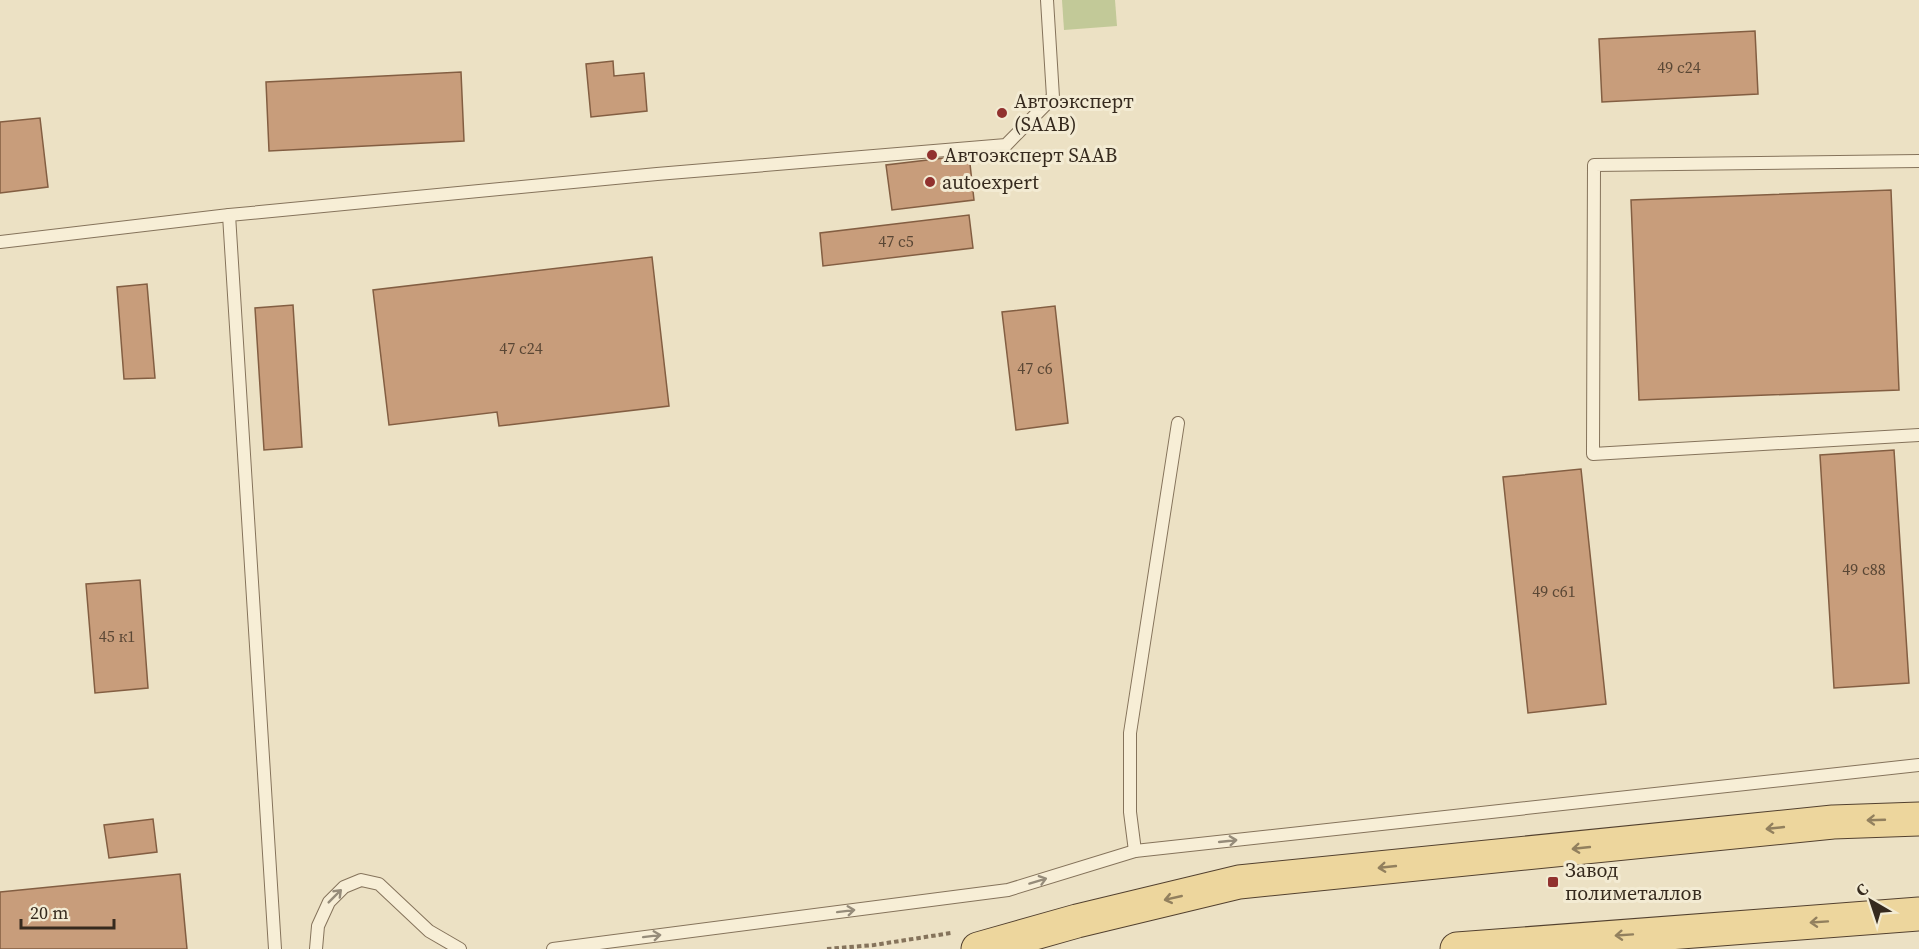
<svg xmlns="http://www.w3.org/2000/svg" width="1919" height="949" font-family="'Source Serif 4',serif">
	<style>
		.green { fill: #c2c998 }
		.building { fill: #c89d7b; stroke: #835e42; stroke-width: 1.5 }
		.lines { fill: none; stroke-linecap: round; stroke-linejoin: round }
		.lane-casing { stroke: #85735b; stroke-width: 14 }
		.primary-casing { stroke: #53412f; stroke-width: 35 }
		.path { stroke: #85735b; stroke-width: 4; stroke-dasharray: 4.5 3; stroke-linecap: butt }
		.lane { stroke: #f7eed6; stroke-width: 12 }
		.primary { stroke: #edd69d; stroke-width: 33 }
		.oneway { stroke: #92805e }
		.oneway2 { stroke: #968c7a }
		.poi-dot { fill: #91312e; stroke: #f3ebd3; stroke-width: 2 }
		.labels { text-anchor: middle; stroke-width: 6; stroke-linejoin: round; paint-order: stroke }
		.number-label { font-size: 16px; fill: #5a4735 }
		.poi-label { font-size: 20px; fill: #362a1e; stroke: #f3ebd3; text-anchor: start }
	</style>
	<rect width="100%" height="100%" fill="#ece1c4"/>
	<polygon class="green" points="1062,0 1115,0 1117,26 1064,30"/>
	<g class="building">
		<polygon points="1755,31 1758,94 1602,102 1599,39"/>
		<polygon points="613,61 614,76 644,73 647,111 591,117 586,64"/>
		<polygon points="461,72 464,141 269,151 266,82"/>
		<polygon points="40,118 48,187 0,193 0,122"/>
		<polygon points="969,155 974,200 892,210 886,165"/>
		<polygon points="1891,190 1899,390 1639,400 1631,200"/>
		<polygon points="969,215 973,248 823,266 820,233"/>
		<polygon points="652,257 669,406 499,426 497,412 389,425 373,290"/>
		<polygon points="147,284 155,378 124,379 117,287"/>
		<polygon points="293,305 302,447 264,450 255,308"/>
		<polygon points="1055,306 1068,423 1016,430 1002,312"/>
		<polygon points="1894,450 1909,683 1834,688 1820,455"/>
		<polygon points="1581,469 1606,704 1528,713 1503,477"/>
		<polygon points="140,580 148,688 95,693 86,584"/>
		<polygon points="153,819 157,852 109,858 104,825"/>
		<polygon points="180,874 187,949 0,949 0,892"/>
	</g>
	<g class="lines">
		<defs>
			<g id="lane">
				<polyline points="1919,161 1594,165 1593,454 1919,435"/>
				<polyline points="0,242 229,215"/>
				<polyline points="1135,851 1130,812 1130,733 1178,423"/>
				<polyline points="275,949 229,215 657,174 1006,145 1053,97 1047,0"/>
				<polyline points="316,949 318,926 329,902 344,887 361,880 379,884 429,931 460,949"/>
				<polyline points="553,949 1008,890 1135,851 1919,765"/>
			</g>
			<g id="primary">
				<polyline points="978,949 1077,921 1239,882 1833,822 1919,819"/>
				<polyline points="1457,949 1919,914"/>
			</g>
		</defs>
		<use href="#lane" class="lane-casing"/>
		<use href="#primary" class="primary-casing"/>
		<polyline class="path" points="827,949 874,945 951,933"/>
		<use href="#lane" class="lane"/>
		<use href="#primary" class="primary"/>
	</g>
	<defs><path id="oneway-shaft" d="M-6 0H5M1.5-3L5.5 0L1.5 3" fill="none" stroke-width="1.6" stroke-linecap="round" stroke-linejoin="round" transform="scale(1.5)"/></defs>
	<g class="oneway">
		<use href="#oneway-shaft" transform="translate(1876 820) rotate(178)"/>
		<use href="#oneway-shaft" transform="translate(1775 828) rotate(174)"/>
		<use href="#oneway-shaft" transform="translate(1581 848) rotate(174)"/>
		<use href="#oneway-shaft" transform="translate(1387 867) rotate(174)"/>
		<use href="#oneway-shaft" transform="translate(1173 898) rotate(167)"/>
		<use href="#oneway-shaft" transform="translate(1819 922) rotate(176)"/>
		<use href="#oneway-shaft" transform="translate(1624 935) rotate(176)"/>
	</g>
	<g class="oneway2">
		<use href="#oneway-shaft" transform="translate(1228 841) rotate(-6)"/>
		<use href="#oneway-shaft" transform="translate(1038 881) rotate(-17)"/>
		<use href="#oneway-shaft" transform="translate(335 896) rotate(-45)"/>
		<use href="#oneway-shaft" transform="translate(846 911) rotate(-7)"/>
		<use href="#oneway-shaft" transform="translate(652 936) rotate(-7)"/>
	</g>
	<g class="poi-dot">
		<circle cx="1002" cy="113" r="6"/>
		<circle cx="932" cy="155" r="6"/>
		<circle cx="930" cy="182" r="6"/>
		<rect x="1547" y="876" width="12" height="12" rx="3"/>
	</g>
	<g class="labels">
		<g class="number-label">
			<text x="1679" y="73">49 с24</text>
			<text x="896" y="247">47 с5</text>
			<text x="521" y="354">47 с24</text>
			<text x="1035" y="374">47 с6</text>
			<text x="1864" y="575">49 с88</text>
			<text x="1554" y="597">49 с61</text>
			<text x="117" y="642">45 к1</text>
		</g>
		<g class="poi-label">
			<text x="1014" y="108">Автоэксперт<tspan x="1014" dy="23">(SAAB)</tspan></text>
			<text x="944" y="162">Автоэксперт SAAB</text>
			<text x="942" y="189">autoexpert</text>
			<text x="1565" y="877">Завод<tspan x="1565" dy="23">полиметаллов</tspan></text>
		</g>
	</g>
	<g transform="translate(1871 901) rotate(321)" stroke="#f3ebd3" stroke-width="4.5" paint-order="stroke">
	<path d="M0-4.5L10 22L0 15L-10 22Z" fill="#362a1e"/>
	<text y="-9" font-size="16" font-weight="bold" text-anchor="middle" fill="#362a1e">С</text>
	</g>
	<path d="M21 919v9h93v-9" fill="none" stroke="#362a1e" stroke-width="3"/>
	<text x="30" y="919" font-size="18" fill="#362a1e" stroke="#f3ebd3" stroke-width="4.5" paint-order="stroke">20 m</text>
</svg>
